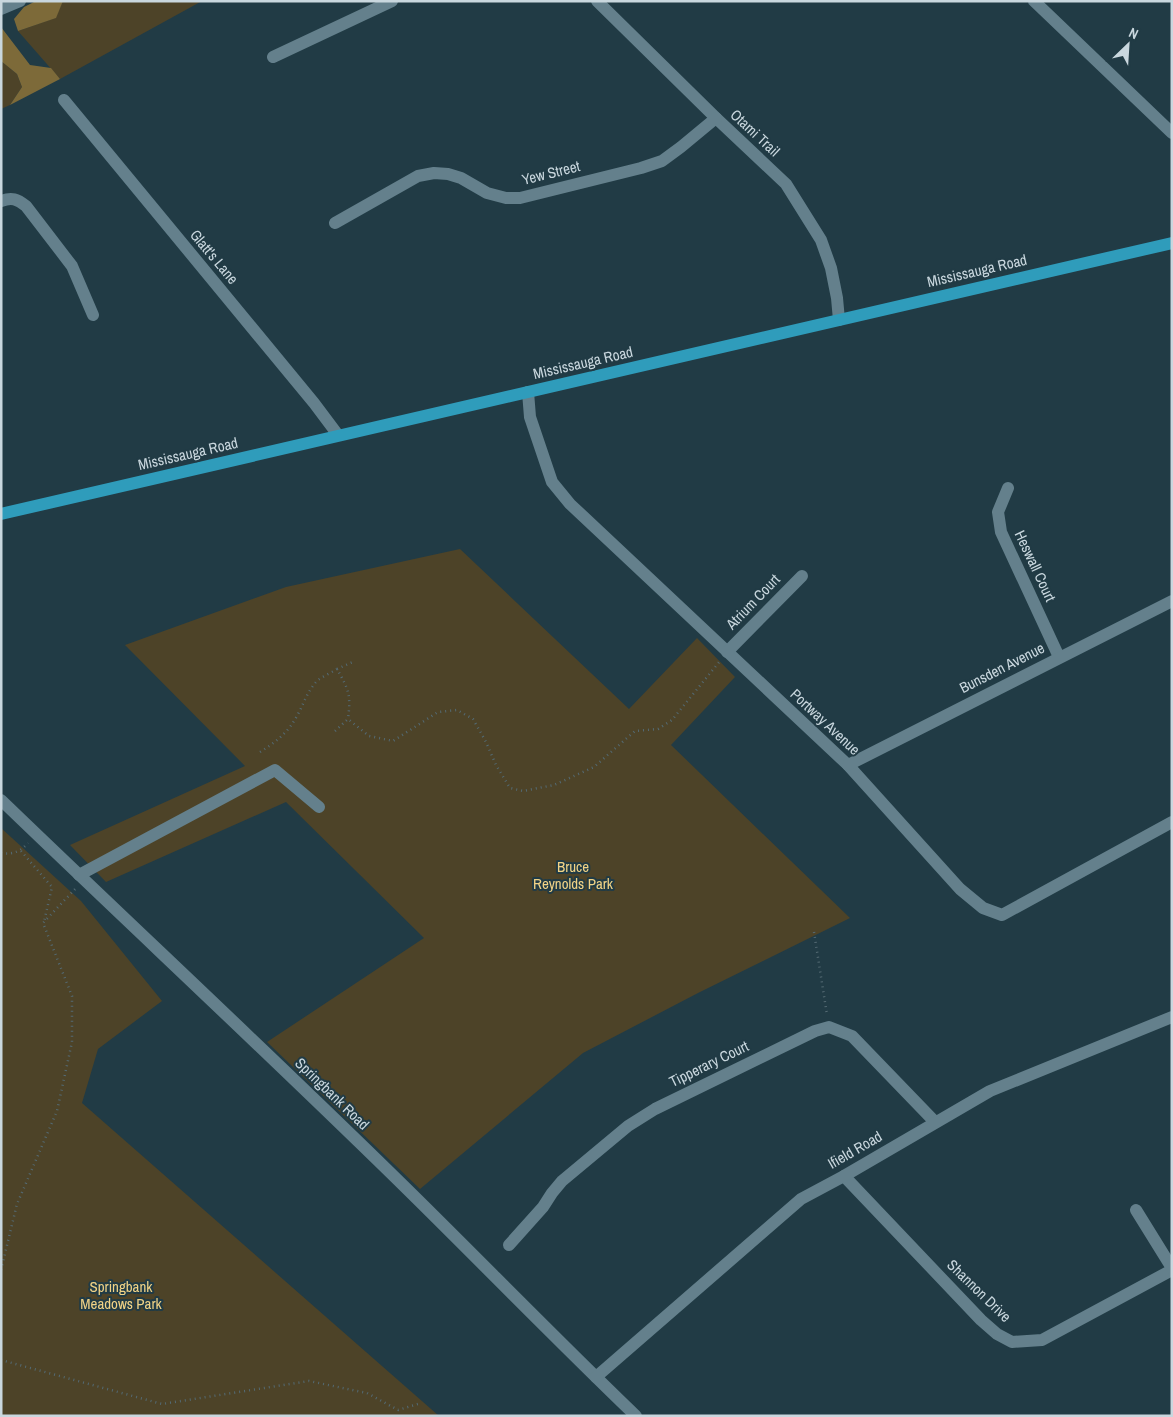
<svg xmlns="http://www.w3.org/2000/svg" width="1173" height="1417" font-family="'Archivo Narrow',sans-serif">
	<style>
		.green { fill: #4d4328 }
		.forest { fill: #7d6a39 }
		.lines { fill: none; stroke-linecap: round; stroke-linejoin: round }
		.path { stroke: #546a73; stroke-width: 2.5; stroke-dasharray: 1 4; stroke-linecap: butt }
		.minor { stroke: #64808c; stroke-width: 12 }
		.major { stroke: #2f9cbb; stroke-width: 12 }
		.labels { text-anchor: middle; stroke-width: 4; stroke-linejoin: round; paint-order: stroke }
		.street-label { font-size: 15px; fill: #c9d7de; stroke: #213b45 }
		.park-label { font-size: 15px; fill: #f1d386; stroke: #213b45 }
	</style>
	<rect width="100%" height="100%" fill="#213b45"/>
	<g class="green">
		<polygon points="63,1 202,1 60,79 18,31 55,18"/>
		<polygon points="1,61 17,74 22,87 10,105 1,109"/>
		<polygon points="460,549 629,709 697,638 735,677 671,745 850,918 698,993 583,1053 420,1189 267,1042 424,938 286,802 106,882 70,845 245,766 125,645 286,587"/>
		<polygon points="1,828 81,901 162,1001 98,1049 82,1103 439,1416 1,1416"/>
	</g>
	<g class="forest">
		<polygon points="36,1 63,1 56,18 18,31 14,19 24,7"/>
		<polygon points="1,27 30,65 51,68 60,79 10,105 22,87 17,74 1,61"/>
	</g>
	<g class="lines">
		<g class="path">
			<polyline points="337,669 355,661"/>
			<polyline points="335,731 348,719 369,736 393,741 438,712 457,710 473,719 486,742 496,765 510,788 523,791 554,785 594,767 635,731 658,729 672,720 720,661"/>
			<path d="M260 752C276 742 289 732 298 714 304 703 308 690 317 681 323 676 331 673 337 669 349 690 351 695 348 719"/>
			<polyline points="21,851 52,887 44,922"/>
			<path d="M1 853C13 855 21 851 28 843"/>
			<polyline points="814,932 827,1015"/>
			<polyline points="1,1270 17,1204 57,1111 72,1042 72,996 43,923 77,887"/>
			<polyline points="1,1360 162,1404 309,1381 367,1393 398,1410 418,1404"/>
		</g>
		<g class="minor">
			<polyline points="597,1 716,118 786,184 821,240 831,268 837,298 839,320"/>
			<polyline points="1034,1 1172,133"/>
			<polyline points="1,9 20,1"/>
			<polyline points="273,57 392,1"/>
			<polyline points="64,100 314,403 338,435"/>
			<path d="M1 201C12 197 17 199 26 206L72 266 93 315"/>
			<polyline points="335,223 418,176 434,173 448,174 461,178 487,193 506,198 520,198 641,168 662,161 681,147 716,118"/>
			<polyline points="528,392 530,417 552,482 570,504 848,765 960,889 983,908 1002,915 1172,822"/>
			<polyline points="1008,488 998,512 1001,532 1059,657"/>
			<polyline points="727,652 802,576"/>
			<polyline points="848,765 1172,601"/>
			<path d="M1 800C138 932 277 1061 412 1194 487 1268 560 1343 636 1416"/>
			<polyline points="79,875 275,770 319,807"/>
			<polyline points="844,1176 981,1320 997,1334 1012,1342 1042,1340 1172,1270"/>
			<polyline points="1136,1210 1172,1268"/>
			<polyline points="509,1245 543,1207 552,1193 562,1181 628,1126 655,1109 815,1031 829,1027 852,1036 935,1122"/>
			<polyline points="596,1377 801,1199 844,1176 990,1091 1172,1017"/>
		</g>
		<polyline class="major" points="1,514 1172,243"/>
	</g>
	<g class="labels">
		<g class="street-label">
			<text transform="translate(755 133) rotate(43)" y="5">Otami Trail</text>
			<text transform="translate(551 173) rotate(-14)" y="5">Yew Street</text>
			<text transform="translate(214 257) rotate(50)" y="5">Glatt's Lane</text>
			<text transform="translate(977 271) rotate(-13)" y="5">Mississauga Road</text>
			<text transform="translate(583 363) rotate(-13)" y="5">Mississauga Road</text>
			<text transform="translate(188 454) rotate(-13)" y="5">Mississauga Road</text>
			<text transform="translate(1035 566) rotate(65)" y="5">Heswall Court</text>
			<text transform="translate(753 602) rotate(-46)" y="5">Atrium Court</text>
			<text transform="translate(1002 668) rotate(-27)" y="5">Bunsden Avenue</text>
			<text transform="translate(825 722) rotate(43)" y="5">Portway Avenue</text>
			<text transform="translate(709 1064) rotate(-26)" y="5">Tipperary Court</text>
			<text transform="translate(332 1094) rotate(44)" y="5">Springbank Road</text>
			<text transform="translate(855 1150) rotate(-30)" y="5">Ifield Road</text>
			<text transform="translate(979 1291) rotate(44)" y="5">Shannon Drive</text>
		</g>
		<g class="park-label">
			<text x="573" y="872">Bruce<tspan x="573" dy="17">Reynolds Park</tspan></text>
			<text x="121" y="1292">Springbank<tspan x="121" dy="17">Meadows Park</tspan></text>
		</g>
	</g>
	<rect width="1173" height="1417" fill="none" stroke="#c9d7de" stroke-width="5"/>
	<g transform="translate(1128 45) rotate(25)" stroke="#213b45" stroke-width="4" paint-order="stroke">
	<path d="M0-4L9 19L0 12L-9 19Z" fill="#c9d7de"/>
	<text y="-8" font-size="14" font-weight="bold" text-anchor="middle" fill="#c9d7de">N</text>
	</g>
</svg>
